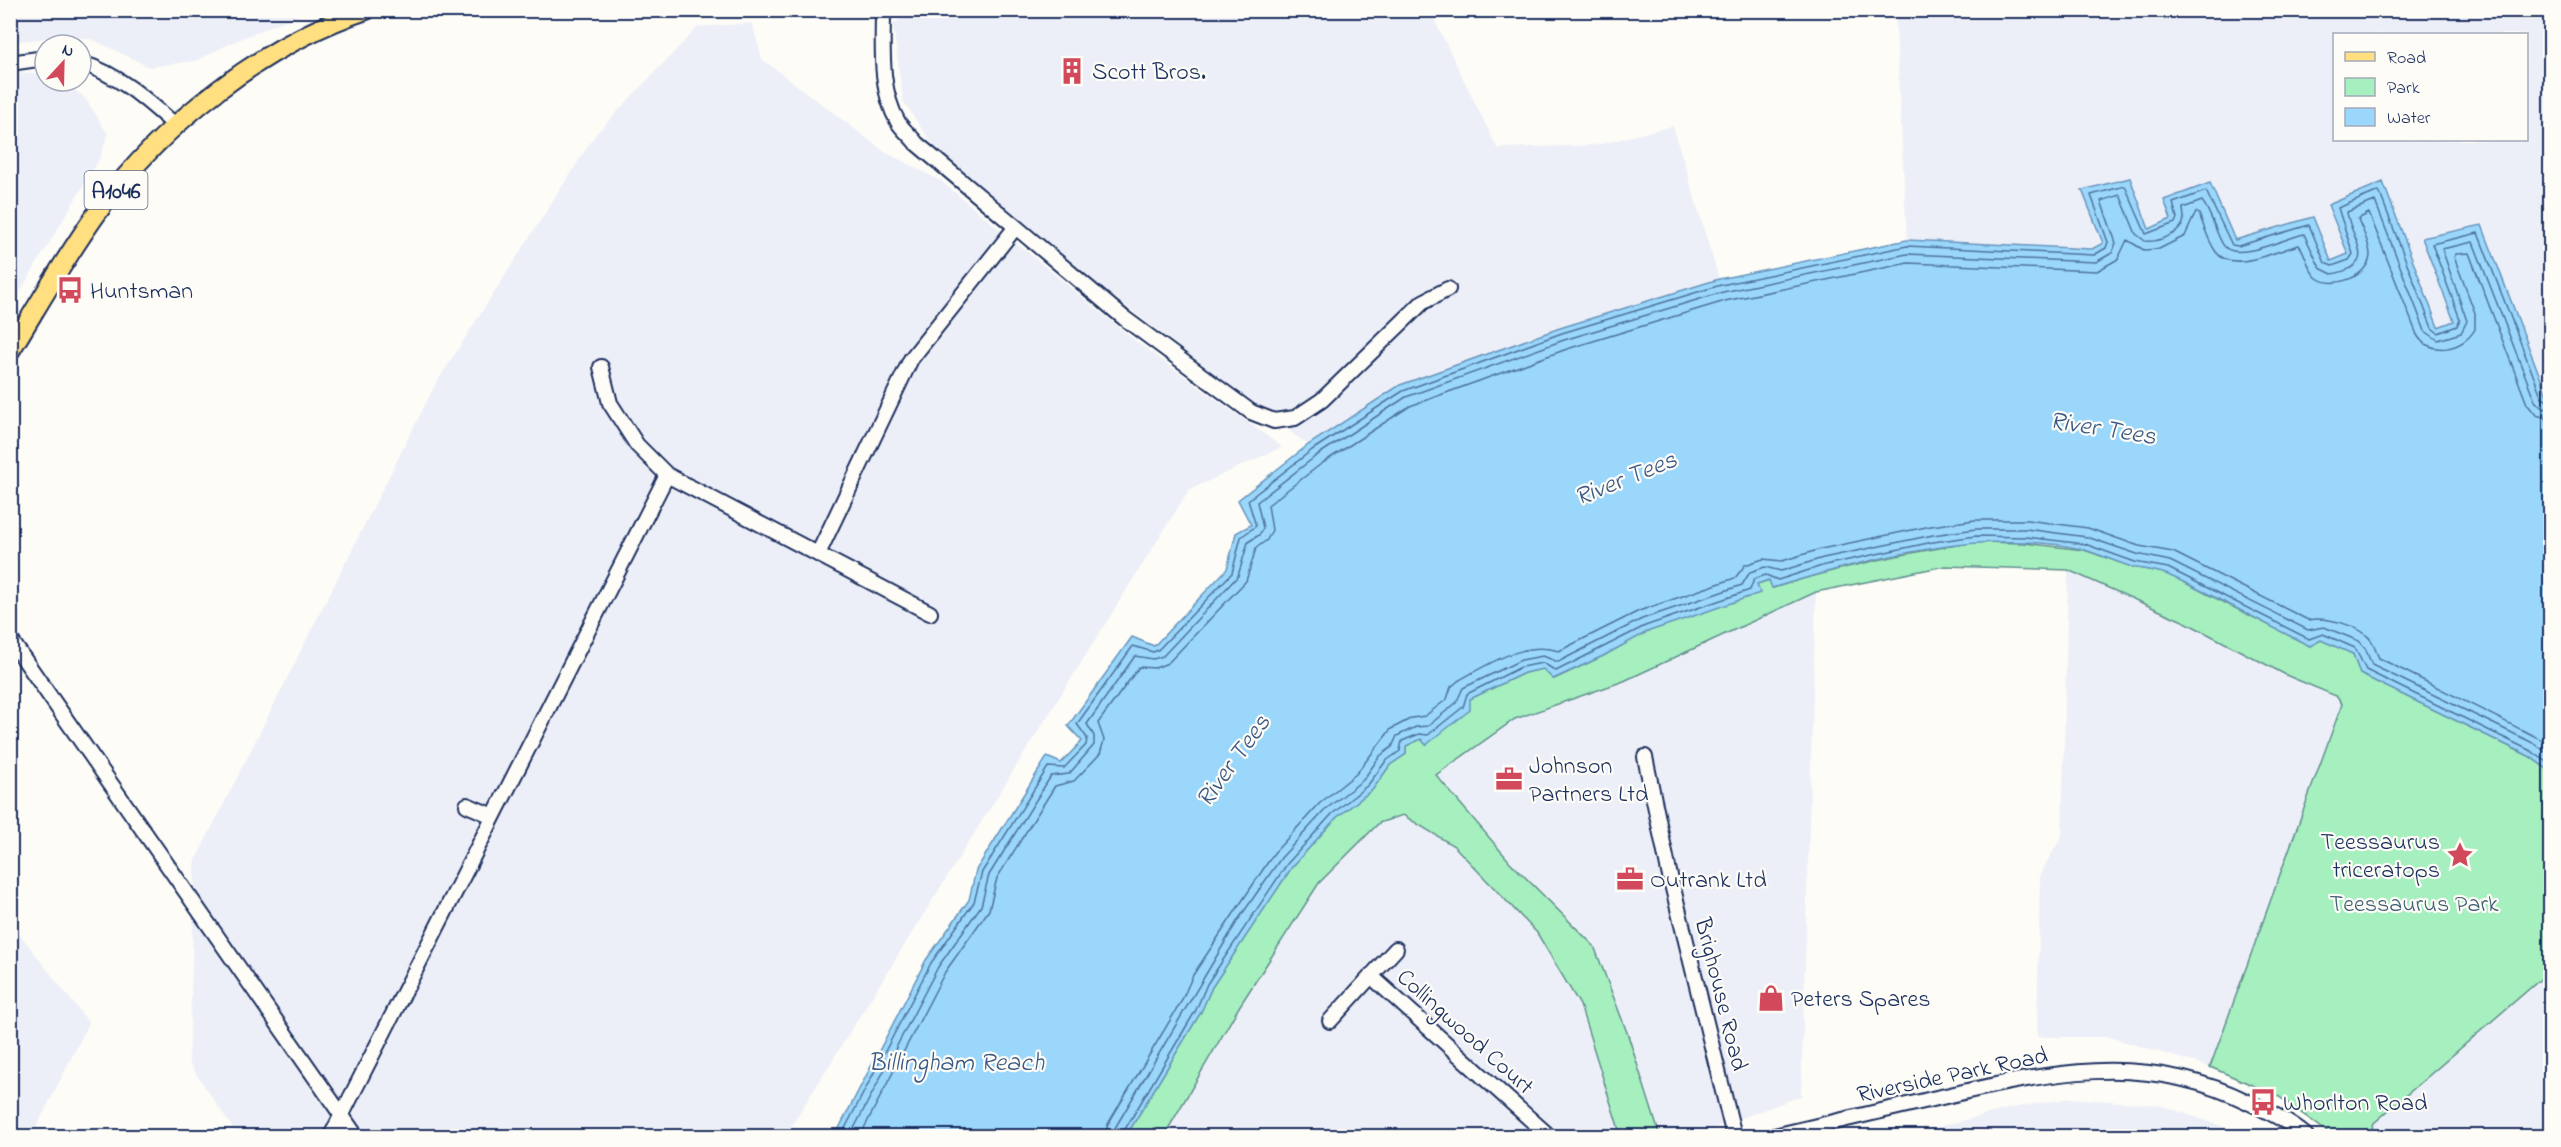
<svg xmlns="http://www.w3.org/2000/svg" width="2561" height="1147" font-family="'Indie Flower',sans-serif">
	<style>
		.built { fill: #edeff8; fill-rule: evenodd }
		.green { fill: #a6efbe; stroke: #608f8e; stroke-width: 1.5 }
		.water { fill: #9ad7fb; stroke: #6794bc; stroke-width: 1.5 }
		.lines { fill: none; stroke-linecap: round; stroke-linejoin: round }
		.shore { stroke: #4e729d; stroke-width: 1.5 }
		.minor-casing { stroke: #1b2f5e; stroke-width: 18 }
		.major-casing { stroke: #1b2f5e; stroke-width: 22 }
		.minor { stroke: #fdfcf7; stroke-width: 14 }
		.major { stroke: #ffdf80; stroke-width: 18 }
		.labels { text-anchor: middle; stroke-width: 4.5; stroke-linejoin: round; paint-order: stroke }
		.shield { fill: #fdfcf7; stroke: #5f6c8c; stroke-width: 1.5 }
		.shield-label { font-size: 22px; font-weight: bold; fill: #1b2f5e }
		.poi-label { font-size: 24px; fill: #1b2f5e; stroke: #fdfcf7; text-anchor: start }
		.park-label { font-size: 24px; fill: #3e5f76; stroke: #fdfcf7 }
		.street-label { font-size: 24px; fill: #1b2f5e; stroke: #fdfcf7 }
		.water-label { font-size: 26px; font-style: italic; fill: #3b5985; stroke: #fdfcf7 }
	</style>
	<rect width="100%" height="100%" fill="#fdfcf7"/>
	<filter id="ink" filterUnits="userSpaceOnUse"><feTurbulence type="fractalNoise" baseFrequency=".0167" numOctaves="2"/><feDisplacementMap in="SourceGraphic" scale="12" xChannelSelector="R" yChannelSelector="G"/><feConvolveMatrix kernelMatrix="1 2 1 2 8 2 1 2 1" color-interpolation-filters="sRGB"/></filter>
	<g filter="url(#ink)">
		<g class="built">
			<polygon points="11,10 308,10 308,11 233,42 196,61 149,67 94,40 66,36 11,42"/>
			<polygon points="914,10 1430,11 1497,148 1596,145 1673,126 1719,279 1560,328 1400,385 1308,445 1060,256 937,151 903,101 893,24"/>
			<path d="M1895 11H2550V403L2482 225 2454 321 2438 327 2348 254 2331 261 2313 217 2235 240 2164 200 2171 219 2103 243 2092 249 1907 240ZM2334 34H2526V140H2334Z"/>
			<polygon points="752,23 762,59 885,152 941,181 1137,342 1282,447 1189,490 785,1136 238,1136 189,1063 195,861 435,385 595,135 698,27"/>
			<polygon points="20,72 45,75 45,81 63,81 85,98 108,134 100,158 11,307 10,74"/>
			<polygon points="2068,570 2185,622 2288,676 2336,696 2342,704 2210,1067 2109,1037 2037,1037 2040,874 2062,836"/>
			<polygon points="1816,592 1801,1096 1692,1136 1660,1136 1628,1035 1594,946 1510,862 1436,775 1515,719 1624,681"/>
			<polygon points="1403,815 1454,846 1536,933 1580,1005 1621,1136 1164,1136 1239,1007 1319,883 1379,823"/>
			<polygon points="10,922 89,1023 32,1136 11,1136"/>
			<polygon points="2550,966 2550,1136 2359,1136"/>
			<polygon points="2070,1098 2160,1105 2251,1136 1904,1136 2011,1108"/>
		</g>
		<path class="green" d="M1977 542 2025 543 2084 550 2133 567 2166 573 2310 646 2321 640 2353 654 2360 674 2529 756 2550 771V971L2374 1123 2369 1136H2333L2278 1096 2210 1067 2342 704 2336 696 2288 676 2185 622 2068 570 1945 566 1816 592 1624 681 1515 719 1436 775 1510 862 1594 946 1628 1035 1660 1136H1621L1580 1005 1537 933 1454 846 1403 815 1379 823 1319 883 1239 1007 1164 1136H1126L1201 1012 1212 987 1292 867 1336 818 1373 789 1390 765 1406 754V746L1421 739 1426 744 1470 699 1524 673 1543 669 1554 679 1603 656 1647 631 1759 593 1757 584 1770 580 1773 588C1839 567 1908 552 1977 542Z"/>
		<path class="water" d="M2130 178 2149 229 2171 219 2164 200 2210 183 2235 240 2313 217 2331 261 2348 254 2328 205 2383 182 2438 327 2454 321 2422 238 2482 225 2550 403V771L2529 756 2360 674 2353 654 2321 640 2310 646C2263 623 2216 596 2168 575 2157 570 2144 570 2132 567 2116 562 2101 555 2085 550 1988 526 1865 559 1772 588L1769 580 1757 584 1760 593 1647 632 1603 656 1553 679 1543 669 1524 673 1470 699V710L1426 745 1421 739 1406 746V754L1390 765 1373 789 1336 818 1292 867 1212 987 1201 1012 1126 1136H835L926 960 969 900 976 870 1047 757 1061 763 1082 741 1068 726 1132 637 1154 646 1227 569 1236 533 1251 525 1238 500 1308 445 1400 385 1560 328 1719 279 1907 240 2092 249 2103 243 2082 190Z"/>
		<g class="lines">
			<g class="shore">
				<polyline points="841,1136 931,963 974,902 982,872 1048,767 1064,768 1086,745 1087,738 1077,724 1133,646 1153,652 1158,650 1232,573 1241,537 1256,526 1248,500 1312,450 1403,391 1562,333 1721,285 1907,246 2094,255 2106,248 2108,242 2091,195 2125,186 2146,234 2175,223 2177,218 2173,203 2206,191 2232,245 2238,246 2309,225 2325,263 2332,266 2349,260 2353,254 2338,208 2379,191 2432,328 2438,333 2457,326 2460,319 2432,244 2478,233 2542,398 2550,402"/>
				<path d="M850 1136 938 967 981 906 989 875 1051 776 1069 774 1094 745V736L1087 724 1135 656 1153 659 1163 656 1238 576 1248 542 1259 535 1263 528 1257 502 1316 456 1406 397 1564 340 1723 292 1907 254 2096 262 2112 253 2116 243 2101 201 2120 195 2136 234 2145 241C2156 243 2180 234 2183 223 2185 218 2183 212 2183 208L2202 201C2211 212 2215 230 2222 243 2232 265 2285 238 2304 234L2320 268 2332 274C2381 265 2351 241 2347 212L2375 201 2425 331 2438 340 2461 333 2467 321 2442 249 2473 242 2535 401 2541 407 2550 410"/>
				<path d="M860 1136 945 972 989 910 997 878 1055 786 1074 781 1100 754 1104 740 1098 723 1139 667 1155 668 1168 663 1246 581 1256 548 1267 540 1272 530 1268 505 1321 464 1410 406 1567 349 1725 301 1908 263 2097 271 2118 259 2127 240 2144 250 2159 249 2185 236 2196 212 2199 214C2204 226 2208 241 2216 252 2232 274 2278 250 2299 245 2307 255 2307 270 2317 278 2334 290 2369 276 2370 255 2370 243 2362 230 2358 219L2369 213 2417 335C2430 357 2464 350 2475 329V313L2454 257 2456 254 2469 253 2527 404 2536 415 2550 419"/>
				<path d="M1105 1136 1108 1124 1181 1002 1193 975 1274 853 1320 803 1356 774 1391 729 1412 718 1425 716 1447 699 1451 687 1458 681C1488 664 1525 640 1559 651L1639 611 1735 578 1745 565 1763 559 1782 561 1821 549 1931 526 1975 520H2027L2088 528 2139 546 2173 552 2308 620C2325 616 2360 625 2371 640 2375 646 2376 653 2379 658L2550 744"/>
				<polyline points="1114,1136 1115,1128 1238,920 1281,858 1326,809 1363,780 1380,756 1392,747 1397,736 1416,727 1428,726 1456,703 1463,688 1521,660 1543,656 1558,662 1642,619 1742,585 1750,572 1765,567 1781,571 1823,558 1933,535 1976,529 2026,529 2087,537 2137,554 2170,561 2308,630 2324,627 2359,641 2365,648 2372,665 2535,744 2550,755"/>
				<polyline points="1121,1136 1196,1010 1207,984 1287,864 1332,814 1368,785 1386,761 1400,751 1402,741 1419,734 1428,735 1463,707 1467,694 1521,667 1543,663 1556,671 1645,626 1750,590 1754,579 1766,575 1778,580 1825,565 1933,542 1976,536 2026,537 2085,544 2135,562 2168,568 2309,639 2323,634 2355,648 2366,670 2531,751 2550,764"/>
			</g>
			<defs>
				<g id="minor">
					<path d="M883 10C883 47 879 89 898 122 902 129 911 136 916 143L1124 318 1251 412 1274 421 1295 418 1322 400 1423 302 1448 289"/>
					<polyline points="10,63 45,58"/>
					<path d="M81 63C118 74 147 100 175 125"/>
					<polyline points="601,367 610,403 637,445 667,475 930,613"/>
					<polyline points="818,554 911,359 1015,228"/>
					<polyline points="10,639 356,1136"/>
					<polyline points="1645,757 1669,872 1734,1136"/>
					<polyline points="467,805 493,816"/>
					<polyline points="1371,976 1396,949"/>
					<polyline points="1330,1021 1371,976 1549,1136"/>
					<polyline points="331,1136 667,475"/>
					<path d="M1774 1136C1824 1124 1874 1113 1924 1101 2037 1075 2138 1048 2248 1102 2268 1111 2290 1122 2306 1136"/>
				</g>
				<path id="major" d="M10 351C39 304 67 254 100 209 163 123 264 44 366 10"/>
			</defs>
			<use href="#minor" class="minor-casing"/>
			<use href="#major" class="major-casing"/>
			<use href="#minor" class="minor"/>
			<use href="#major" class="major"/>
		</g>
	</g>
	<defs>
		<symbol id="building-bare" viewBox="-9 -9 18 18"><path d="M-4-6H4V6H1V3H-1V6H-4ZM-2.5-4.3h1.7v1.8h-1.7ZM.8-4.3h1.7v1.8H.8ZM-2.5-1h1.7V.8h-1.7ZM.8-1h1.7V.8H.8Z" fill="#d1495b" stroke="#fdfcf7" stroke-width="2.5" paint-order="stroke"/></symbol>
		<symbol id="bus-bare" viewBox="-9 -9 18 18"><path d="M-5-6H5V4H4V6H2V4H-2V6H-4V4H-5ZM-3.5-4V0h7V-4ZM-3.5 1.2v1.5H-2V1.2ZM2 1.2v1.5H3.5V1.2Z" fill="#d1495b" stroke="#fdfcf7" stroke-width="2.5" paint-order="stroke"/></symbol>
		<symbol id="office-bare" viewBox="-9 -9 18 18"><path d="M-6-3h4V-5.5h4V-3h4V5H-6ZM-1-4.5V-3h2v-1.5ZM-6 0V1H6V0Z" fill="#d1495b" stroke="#fdfcf7" stroke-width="2.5" paint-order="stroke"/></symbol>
		<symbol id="sight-bare" viewBox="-9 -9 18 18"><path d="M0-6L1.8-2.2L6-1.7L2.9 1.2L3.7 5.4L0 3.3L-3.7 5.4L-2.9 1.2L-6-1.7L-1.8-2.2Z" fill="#d1495b" stroke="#fdfcf7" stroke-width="2.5" paint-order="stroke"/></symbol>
		<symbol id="shop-bare" viewBox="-9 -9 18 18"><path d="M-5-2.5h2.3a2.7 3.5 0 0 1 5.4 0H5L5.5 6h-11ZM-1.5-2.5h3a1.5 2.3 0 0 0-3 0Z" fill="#d1495b" stroke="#fdfcf7" stroke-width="2.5" paint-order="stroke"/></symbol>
	</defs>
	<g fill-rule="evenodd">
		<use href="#building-bare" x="1053" y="52" width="38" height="38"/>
		<use href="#bus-bare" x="51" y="271" width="38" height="38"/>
		<use href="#office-bare" x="1490" y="760" width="38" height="38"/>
		<use href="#sight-bare" x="2441" y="836" width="38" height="38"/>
		<use href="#office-bare" x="1611" y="860" width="38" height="38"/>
		<use href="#shop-bare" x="1752" y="979" width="38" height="38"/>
		<use href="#bus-bare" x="2244" y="1083" width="38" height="38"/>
	</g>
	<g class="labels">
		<rect class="shield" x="84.5" y="171" width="63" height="38" rx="4.5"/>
		<g class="shield-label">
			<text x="116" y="198">A1046</text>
		</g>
		<g class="poi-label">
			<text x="1092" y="79">Scott Bros.</text>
			<text x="90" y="298">Huntsman</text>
			<text x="1529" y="773">Johnson<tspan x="1529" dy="28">Partners Ltd</tspan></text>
			<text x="2440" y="849" text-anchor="end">Teessaurus<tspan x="2440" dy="28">triceratops</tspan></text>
			<text x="1650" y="887">Outrank Ltd</text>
			<text x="1791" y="1006">Peters Spares</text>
			<text x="2283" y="1110">Whorlton Road</text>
		</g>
		<g class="park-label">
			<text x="2414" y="911">Teessaurus Park</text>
		</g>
		<g class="street-label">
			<text transform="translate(1722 994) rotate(76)" y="8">Brighouse Road</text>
			<text transform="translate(1466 1031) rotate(42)" y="8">Collingwood Court</text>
			<text transform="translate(1952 1074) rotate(-12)" y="8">Riverside Park Road</text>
		</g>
		<g class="water-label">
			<text transform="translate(2103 427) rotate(9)" y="9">River Tees</text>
			<text transform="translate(1625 477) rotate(-22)" y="9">River Tees</text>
			<text transform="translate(1232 760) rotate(-54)" y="9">River Tees</text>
			<text x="956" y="1070">Billingham Reach</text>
		</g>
	</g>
	<rect width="2561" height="1147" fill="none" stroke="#fdfcf7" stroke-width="36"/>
	<rect x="18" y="18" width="2525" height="1111" fill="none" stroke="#1b2f5e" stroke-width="2" filter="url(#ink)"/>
	<rect x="2333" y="33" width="195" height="108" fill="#fdfcf7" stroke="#a3aaba" stroke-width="1.5"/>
	<rect x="2345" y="52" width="30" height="9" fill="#ffdf80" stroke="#a3aaba" stroke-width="1.5"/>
	<text x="2387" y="63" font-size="18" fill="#1b2f5e">Road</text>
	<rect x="2345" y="78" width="30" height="18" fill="#a6efbe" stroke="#a3aaba" stroke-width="1.5"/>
	<text x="2387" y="93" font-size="18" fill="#1b2f5e">Park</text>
	<rect x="2345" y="108" width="30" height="18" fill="#9ad7fb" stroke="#a3aaba" stroke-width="1.5"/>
	<text x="2387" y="123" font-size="18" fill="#1b2f5e">Water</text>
	<g transform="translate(63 63) rotate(22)"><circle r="28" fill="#fdfcf7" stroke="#a3aaba" stroke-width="1.5"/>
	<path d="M0-4.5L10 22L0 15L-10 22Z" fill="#d1495b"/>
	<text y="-9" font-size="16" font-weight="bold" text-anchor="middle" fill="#1b2f5e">N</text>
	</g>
</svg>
